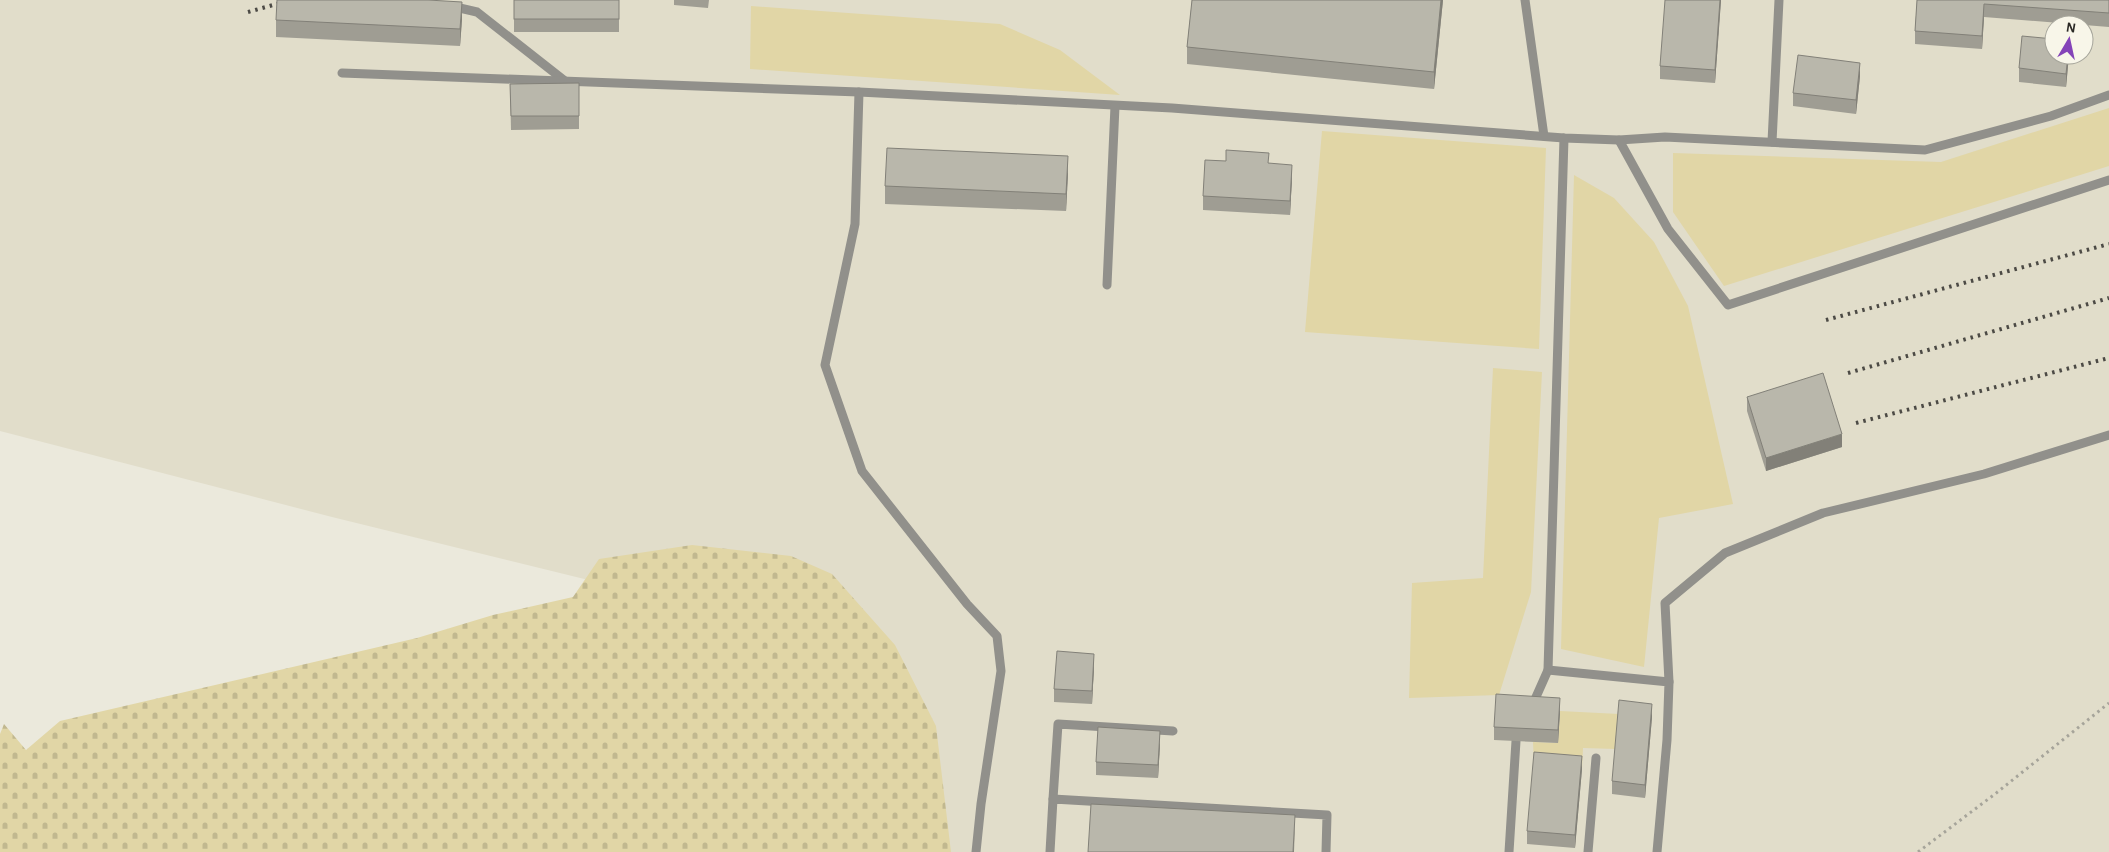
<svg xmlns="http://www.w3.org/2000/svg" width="2109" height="852" font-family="'Alegreya Sans',sans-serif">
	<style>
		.built { fill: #e1ddca; fill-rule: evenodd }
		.grass { fill: #e1d6a6 }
		.cemetery { fill: url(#cemetery-stones) }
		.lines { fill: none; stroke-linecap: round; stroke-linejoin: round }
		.path { stroke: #a6a49a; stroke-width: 3; stroke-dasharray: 2.5 4; stroke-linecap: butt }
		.service { stroke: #91908b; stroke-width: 9 }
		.rail { stroke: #4c4a45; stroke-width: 4; stroke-dasharray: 2.5 5; stroke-linecap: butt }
		.wall { fill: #9f9d93 }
		.shaded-wall { fill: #828078 }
		.building { fill: #b9b7ab; stroke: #828078 }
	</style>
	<defs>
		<pattern id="cemetery-stones" width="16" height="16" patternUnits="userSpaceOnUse" patternTransform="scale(1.25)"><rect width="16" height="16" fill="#e1d6a6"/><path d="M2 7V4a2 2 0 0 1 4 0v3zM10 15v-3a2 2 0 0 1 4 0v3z" fill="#c1b88f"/></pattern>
	</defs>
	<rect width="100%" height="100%" fill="#ebe9dc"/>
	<path class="built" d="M0 0H2109V852H843L621 588 332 517 0 431ZM2054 25H2084V55H2054Z"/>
	<g class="grass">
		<polygon points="751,6 1000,24 1060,50 1120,95 750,69"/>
		<polygon points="2109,108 2109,166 1724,286 1673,212 1673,153 1941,162"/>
		<polygon points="1322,131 1546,148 1539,349 1305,332"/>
		<polygon points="1574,175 1614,198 1654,242 1688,306 1733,504 1659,518 1644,667 1561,649"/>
		<polygon points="1493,368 1542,372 1531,592 1499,695 1409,698 1412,583 1483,578"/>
		<polygon points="1560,711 1619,714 1616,749 1583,748 1582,769 1534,765 1533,742 1558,743"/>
	</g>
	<polygon class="cemetery" points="692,545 791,556 832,574 895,645 936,726 951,852 0,852 0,734 4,724 26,750 60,721 417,638 493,615 573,597 599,559"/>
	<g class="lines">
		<polyline class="path" points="1918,852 1995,794 2109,703"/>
		<g class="service">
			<polyline points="1525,0 1544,136"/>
			<polyline points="451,6 477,12 565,81"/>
			<polyline points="342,73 859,92 1172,108 1564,138 1619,140 1665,137 1925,150 2051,116 2109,95"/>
			<polyline points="859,92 855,224 825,365 862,471 967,604 997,636 1001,671 981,804 976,852"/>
			<polyline points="1619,140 1668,229 1728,305 2109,180"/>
			<polyline points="1772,142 1779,0"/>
			<polyline points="1107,285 1115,106"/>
			<polyline points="1548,670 1669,682 1667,740 1657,852"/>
			<polyline points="1669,682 1665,603 1725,553 1823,513 1984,474 2109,435"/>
			<polyline points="1532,706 1548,670 1564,138"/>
			<polyline points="1053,799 1058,724 1173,731"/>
			<polyline points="1050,852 1053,799 1327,815 1326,852"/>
			<polyline points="1509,852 1516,741"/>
			<polyline points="1588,852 1596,758"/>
		</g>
		<g class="rail">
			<polyline points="248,12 291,0"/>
			<polyline points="1826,320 2109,244"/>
			<polyline points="1848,373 2109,298"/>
			<polyline points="1856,423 2109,358"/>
		</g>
	</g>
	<g class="wall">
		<rect x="514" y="0" width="105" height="32"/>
		<polygon points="674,0 709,0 708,8 674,5"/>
		<polygon points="1192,0 1443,0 1434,89 1187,64 1187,47"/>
		<polygon points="1721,0 1715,83 1660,79 1660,66"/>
		<polygon points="1917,0 2109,0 2109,27 1984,17 1982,49 1915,44 1915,31"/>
		<polygon points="462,19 460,46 276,37 276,20"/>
		<polygon points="2054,55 2069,55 2066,87 2019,82 2019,68"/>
		<polygon points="1860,76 1856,114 1793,106 1793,93"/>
		<polygon points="579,83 579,129 511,130 510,84"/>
		<polygon points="1269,163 1292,178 1290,215 1203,210 1203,196"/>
		<polygon points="1068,173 1066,211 885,204 885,186"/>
		<polygon points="1747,397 1842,447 1766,471 1747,411"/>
		<polygon points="1094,667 1092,704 1054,702 1054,689"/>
		<polygon points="1560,711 1558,743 1494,740 1494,727"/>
		<polygon points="1652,717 1645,798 1612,794 1612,781"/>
		<polygon points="1160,744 1158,778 1096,775 1096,762"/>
		<polygon points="1582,769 1575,848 1527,844 1527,831"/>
	</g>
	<g class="shaded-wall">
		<polygon points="1441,0 1443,0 1434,89 1434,72"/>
		<polygon points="1720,0 1721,0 1715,83 1715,70"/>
		<polygon points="462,2 462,19 460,46 460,29"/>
		<polygon points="1984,4 1984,17 1982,49 1982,36"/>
		<polygon points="2068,55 2069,55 2066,87 2066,74"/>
		<polygon points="1860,63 1860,76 1856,114 1856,100"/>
		<polygon points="1068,156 1068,173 1066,211 1066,194"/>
		<polygon points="1292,165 1292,178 1290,215 1290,201"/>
		<polygon points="1842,434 1842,447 1766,471 1766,458"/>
		<polygon points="1094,654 1094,667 1092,704 1092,691"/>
		<polygon points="1560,698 1560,711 1558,743 1558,730"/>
		<polygon points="1652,704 1652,717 1645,798 1645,785"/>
		<polygon points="1160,731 1160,744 1158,778 1158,765"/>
		<polygon points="1582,756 1582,769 1575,848 1575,835"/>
		<polygon points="1295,815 1294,852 1293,852"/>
	</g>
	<g class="building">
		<polygon points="277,0 428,0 462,2 460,29 276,20"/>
		<rect x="514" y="0" width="105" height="19"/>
		<polygon points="1192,0 1441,0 1434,72 1187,47"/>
		<polygon points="1665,0 1720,0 1715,70 1660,66"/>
		<polygon points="1917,0 2109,0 2109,13 1984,4 1982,36 1915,31"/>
		<polygon points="2022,36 2054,39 2054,55 2068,55 2066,74 2019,68"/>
		<polygon points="1798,55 1860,63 1856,100 1793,93"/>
		<polygon points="579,83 579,116 511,116 510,84"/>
		<polygon points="887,148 1068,156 1066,194 885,186"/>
		<polygon points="1226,150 1269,153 1268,163 1292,165 1290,201 1203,196 1205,160 1226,161"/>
		<polygon points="1823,373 1842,434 1766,458 1747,397"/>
		<polygon points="1057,651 1094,654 1092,691 1054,689"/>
		<polygon points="1496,694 1560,698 1558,730 1494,727"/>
		<polygon points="1619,700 1652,704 1645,785 1612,781"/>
		<polygon points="1098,727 1160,731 1158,765 1096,762"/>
		<polygon points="1534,752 1582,756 1575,835 1527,831"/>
		<polygon points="1091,804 1295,815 1293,852 1088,852"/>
	</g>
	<g transform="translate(2069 40) rotate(9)"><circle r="24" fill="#f8f6e9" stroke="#a6a59b"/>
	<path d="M0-4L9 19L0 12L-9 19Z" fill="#8443b8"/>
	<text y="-8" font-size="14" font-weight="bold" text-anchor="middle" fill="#2c2b27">N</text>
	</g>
</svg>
